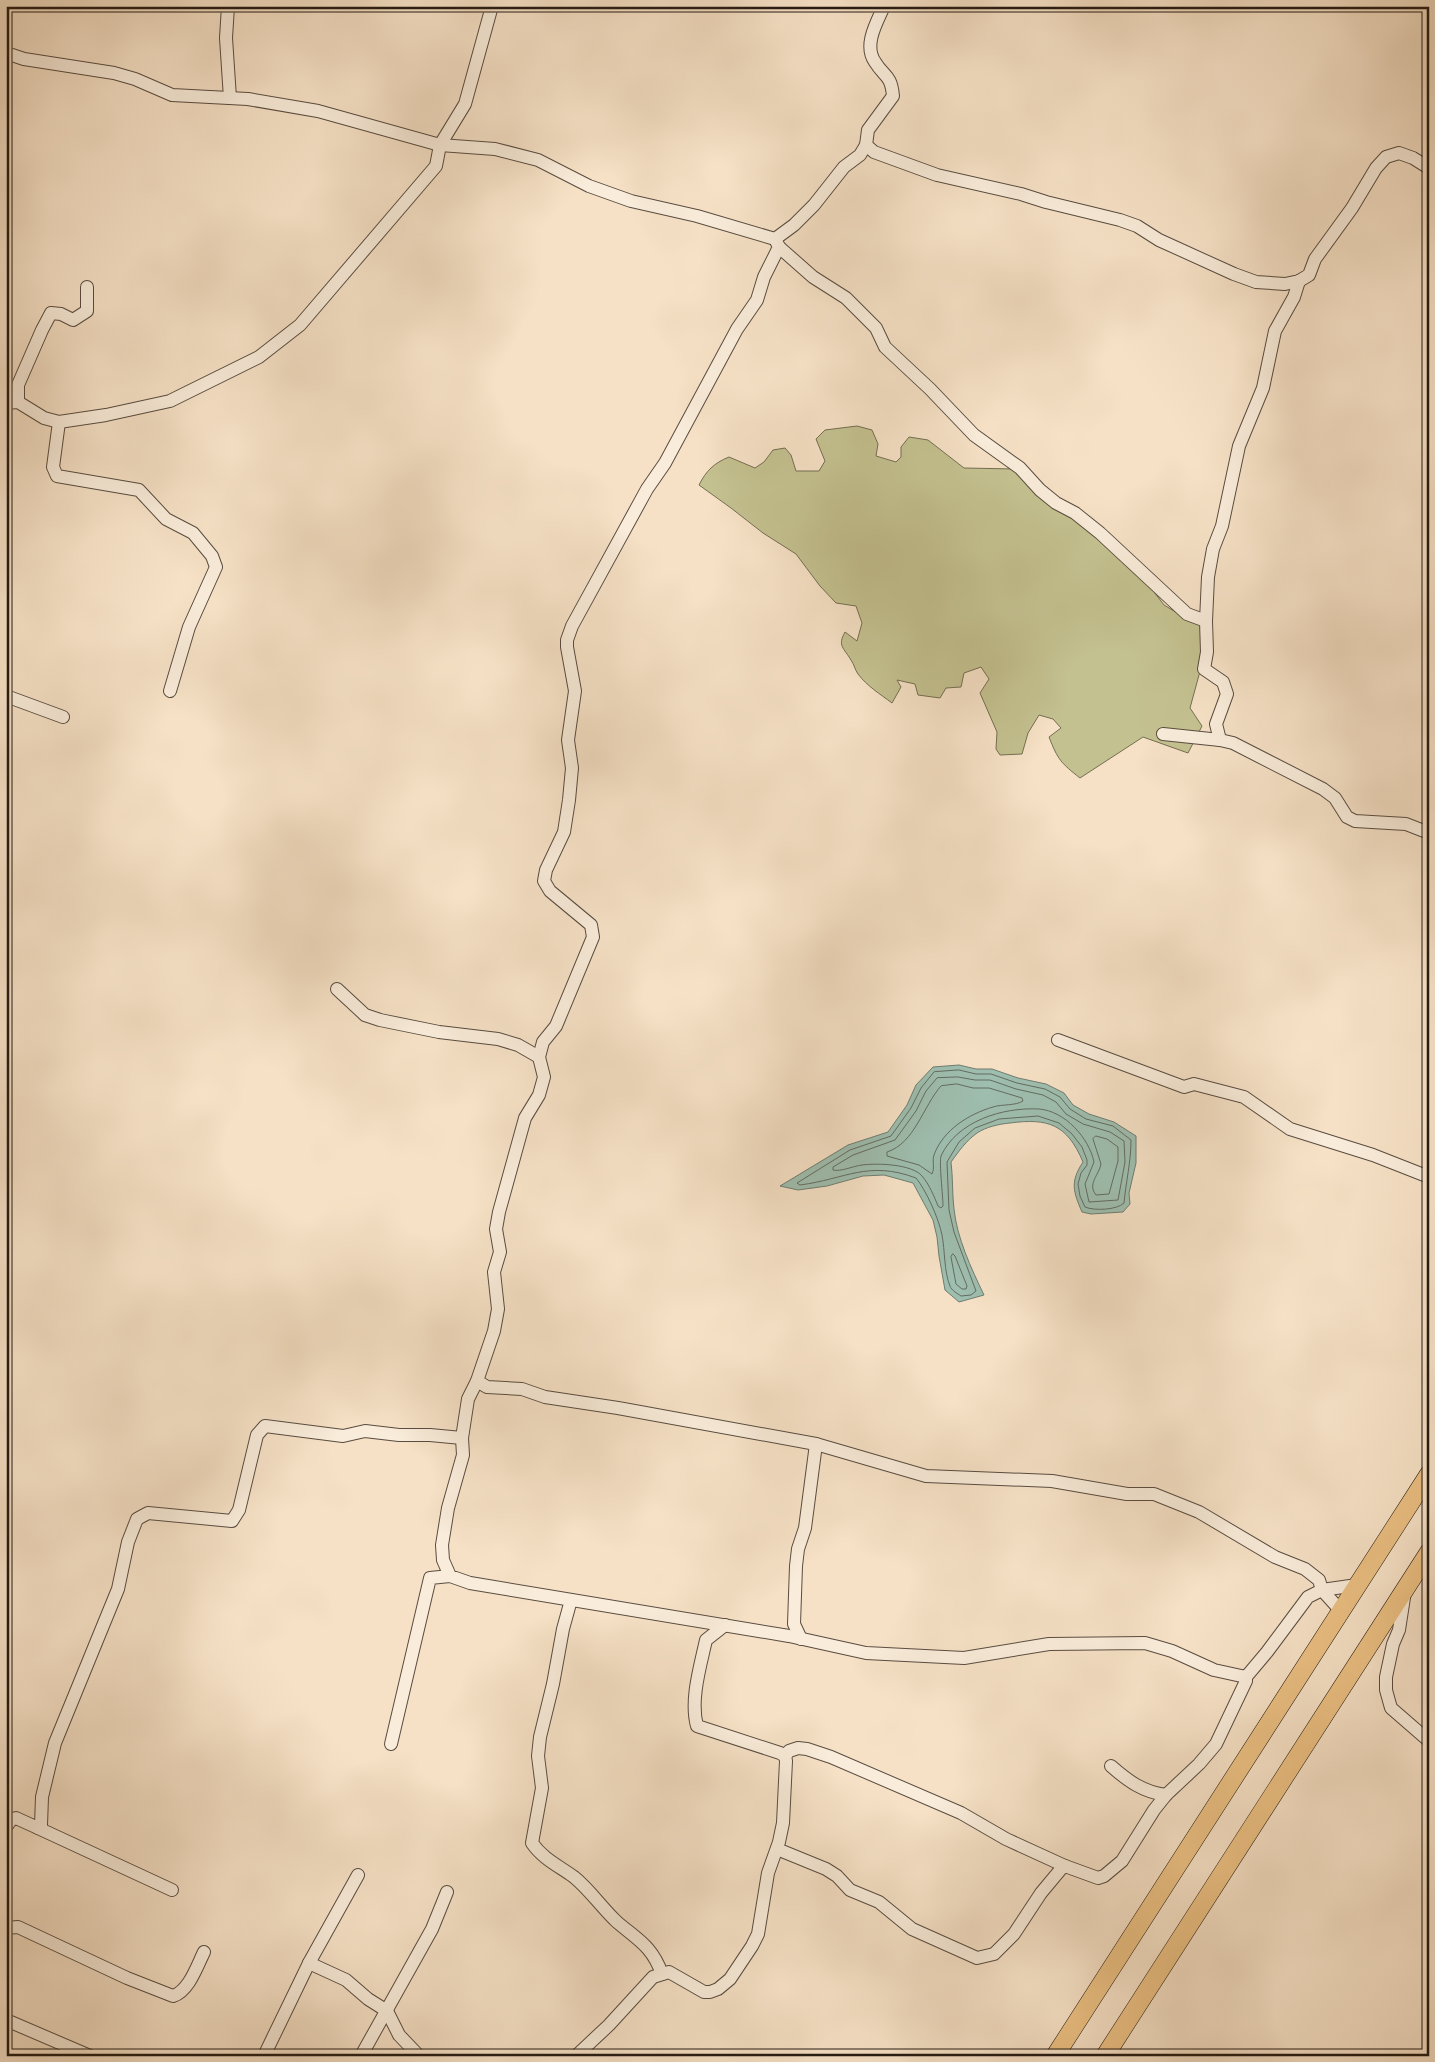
<svg xmlns="http://www.w3.org/2000/svg" width="1435" height="2062" font-family="Cardo,serif">
	<style>
		.green { fill: #c4c190; stroke: #746e52 }
		.water { fill: #9ebeaf; stroke: #6e7d71 }
		.lines { fill: none; stroke-linecap: round; stroke-linejoin: round }
		.shore { stroke: #626c61; stroke-width: 1 }
		.minor-casing { stroke: #594c40; stroke-width: 14 }
		.highway-casing { stroke: #251b13; stroke-width: 19 }
		.minor { stroke: #f9ecda; stroke-width: 12 }
		.highway { stroke: #ebc083; stroke-width: 18 }
	</style>
	<rect width="100%" height="100%" fill="#f6e1c6"/>
	<filter id="stains"><feTurbulence type="fractalNoise" baseFrequency=".004" numOctaves="4"/><feColorMatrix values="0 0 0 0 .2 0 0 0 0 .09 0 0 0 0 .02 0 0 0 .5 -.17"/></filter>
	<radialGradient id="worn" r=".72"><stop offset=".6" stop-color="#630" stop-opacity="0"/><stop offset="1" stop-color="#630" stop-opacity=".3"/></radialGradient>
	<path class="green" d="M857 426 872 430 878 444 876 456 896 462 901 457V447L909 437 928 440 964 468 1016 469 1145 580 1164 605 1184 617 1203 623 1202 664 1190 708 1202 726 1188 753 1143 737 1080 778C1061 763 1058 760 1049 737L1061 728 1053 719 1039 715 1028 733 1022 754 1000 755 996 749 997 732 980 693 989 679 981 667 964 673 961 687 946 688 940 698 918 695 915 684 897 680 901 687 892 703C880 694 867 686 858 674 855 670 854 664 851 660 844 648 837 646 845 632L857 641 862 623 856 606 836 603 820 586 796 554 763 533 731 508 699 485C706 471 714 463 729 457L755 468 764 462 773 450 785 448 791 455 796 471H819L825 461 816 439 825 430Z"/>
	<path class="water" d="M959 1065 976 1069H992L1018 1078 1046 1084 1064 1093 1073 1105 1089 1114 1114 1122 1136 1136V1163L1129 1193 1130 1204 1123 1212 1091 1214 1082 1212C1073 1191 1070 1182 1083 1162 1067 1124 1048 1118 1010 1123 999 1124 986 1127 977 1133 966 1141 959 1151 951 1162 953 1177 952 1193 954 1209 957 1238 971 1268 984 1295L959 1302 945 1290 939 1256 937 1237 933 1220 913 1183 884 1175 863 1176 827 1186 798 1190 780 1186 848 1145 888 1132 907 1105 916 1085 933 1067Z"/>
	<g class="lines">
		<g class="shore">
			<path d="M959 1070 976 1074H991L1017 1083 1045 1089 1060 1097 1070 1109 1086 1119 1113 1126 1131 1140C1131 1162 1126 1181 1124 1203 1117 1210 1094 1211 1085 1207L1080 1196 1078 1184 1081 1173 1087 1165V1160L1082 1147 1072 1134 1059 1123 1038 1116 999 1119 975 1128 959 1142 947 1162 949 1210 954 1232 976 1291 971 1295 961 1296C958 1294 951 1290 950 1286 944 1272 945 1250 942 1235 939 1219 926 1190 916 1178 868 1160 846 1179 800 1185L797 1183 850 1150 891 1136 911 1108 921 1088 934 1072Z"/>
			<path d="M958 1077 975 1080H990L1016 1089 1043 1095 1056 1102 1066 1114 1083 1124 1110 1132 1124 1141 1125 1162 1118 1200 1089 1202 1085 1184 1094 1162C1089 1138 1065 1111 1039 1109 1003 1107 957 1121 941 1156 939 1163 943 1196 943 1206L941 1208 938 1206C934 1196 929 1184 922 1176 912 1164 877 1163 862 1165 853 1166 841 1172 833 1170V1167L853 1155 895 1140 916 1111 926 1091 937 1078Z"/>
			<path d="M957 1084 973 1088H989L1022 1098 1023 1101C1015 1106 1002 1104 993 1107 969 1114 943 1130 934 1155 932 1161 935 1168 932 1174L919 1165 887 1156V1152C915 1143 923 1106 941 1086Z"/>
			<path d="M1096 1136 1107 1139 1118 1147V1161L1109 1194 1096 1195C1087 1184 1099 1175 1101 1164L1093 1139Z"/>
			<polygon points="953,1254 955,1256 967,1286 966,1289 962,1289 956,1284 951,1257"/>
		</g>
		<defs>
			<g id="minor">
				<polyline points="228,6 226,38 230,98"/>
				<polyline points="6,53 24,59 114,73 135,79 172,95 248,99 318,111 440,145 495,149 538,160 589,186 631,201 697,216 775,239 779,247 764,277 757,300 737,329 665,463 647,489 572,626 567,640 567,647 575,691 568,740 572,768 569,800 564,832 546,870 544,881 550,891 591,925 593,937 556,1026 543,1042 539,1057 544,1077 539,1095 525,1118 499,1212 496,1229 500,1252 494,1272 498,1309 494,1331 477,1381 468,1399 462,1438 463,1455 448,1508 442,1545 443,1560 450,1576 470,1583 789,1636 866,1653 964,1658 1049,1644 1145,1643 1172,1651 1214,1670 1246,1677 1267,1652 1308,1597 1322,1590 1357,1585"/>
				<polyline points="866,145 874,152 937,175 1021,194 1046,202 1120,220 1137,226 1159,240 1234,274 1256,282 1285,284 1299,281 1309,275 1315,259 1352,208 1376,168 1386,157 1399,153 1413,158 1429,168"/>
				<path d="M775 239 794 225 814 205 844 167 860 155 866 145 868 130 893 96C891 74 884 77 875 62 863 45 877 22 884 6"/>
				<polyline points="779,247 813,277 846,298 876,328 885,347 930,389 974,435 1020,468 1040,490 1056,503 1075,513 1100,533 1187,614 1206,621 1207,652 1204,669 1223,682 1227,694 1216,724 1220,740"/>
				<polyline points="18,402 18,385 42,330 51,313 61,314 73,320 87,311 87,287"/>
				<polyline points="6,403 18,402 44,418 59,422 106,415 170,401 259,357 300,325 436,166 440,145 465,104 492,6"/>
				<polyline points="59,422 53,467 57,476 139,490 166,519 193,533 212,556 216,567 189,627 170,691"/>
				<polyline points="1206,621 1208,577 1213,549 1222,526 1239,446 1263,388 1275,331 1294,297 1299,281"/>
				<polyline points="6,696 63,717"/>
				<polyline points="1163,734 1220,740 1233,743 1323,789 1335,798 1347,817 1355,821 1406,824 1429,833"/>
				<polyline points="337,989 365,1015 380,1020 439,1032 498,1039 518,1045 539,1057"/>
				<polyline points="1058,1040 1184,1087 1194,1084 1244,1097 1290,1129 1373,1155 1429,1177"/>
				<polyline points="477,1381 487,1387 522,1389 545,1397 618,1408 816,1444 805,1528 798,1549 796,1566 794,1624 801,1639"/>
				<polyline points="816,1444 926,1476 1052,1481 1127,1494 1154,1494 1199,1512 1275,1557 1305,1569 1319,1580 1322,1590 1341,1611"/>
				<polyline points="1405,1591 1399,1630 1393,1644 1386,1677 1386,1690 1391,1708 1429,1741"/>
				<path d="M571 1600 563 1629 553 1684 540 1737 538 1756 542 1788 532 1843C543 1859 559 1866 574 1877 590 1890 602 1908 617 1922 638 1940 652 1946 662 1974"/>
				<polyline points="391,1744 430,1578 450,1576"/>
				<polyline points="785,1756 789,1751 798,1748 807,1749 831,1757 961,1813 1006,1839 1065,1866"/>
				<path d="M1111 1766C1128 1781 1143 1792 1166 1795"/>
				<polyline points="6,1827 11,1820 16,1818 38,1828 41,1825 42,1797 55,1743 118,1589 128,1542 137,1519 148,1513 232,1521 239,1510 257,1435 265,1426 343,1436 365,1431 399,1435 430,1435 462,1438"/>
				<polyline points="38,1828 172,1890"/>
				<polyline points="777,1849 826,1869 837,1876 850,1890 879,1902 912,1929 977,1958 994,1954 1014,1934 1041,1893 1061,1869 1065,1866 1098,1878 1104,1876 1122,1861 1154,1810 1166,1795 1199,1764 1216,1744 1246,1681 1246,1677"/>
				<path d="M6 1928 18 1927 127 1978 173 1996C189 1991 197 1966 204 1952"/>
				<polyline points="309,1963 346,1980 368,1999 387,2011 399,2035 419,2056"/>
				<polyline points="6,2020 90,2056"/>
				<polyline points="264,2056 309,1963 358,1875"/>
				<polyline points="361,2056 432,1929 447,1892"/>
				<path d="M576 2056 609 2025 653 1977 669 1972 704 1992H710L718 1989 730 1979 752 1946 758 1934 768 1873 779 1842 783 1823 786 1761 785 1756 780 1753 697 1726C690 1700 700 1667 706 1640L725 1625"/>
			</g>
			<g id="highway">
				<polyline points="1055,2056 1429,1474"/>
				<polyline points="1105,2056 1429,1552"/>
			</g>
		</defs>
		<use href="#minor" class="minor-casing"/>
		<use href="#highway" class="highway-casing"/>
		<use href="#minor" class="minor"/>
		<use href="#highway" class="highway"/>
	</g>
	<rect width="1435" height="2062" fill="none" stroke="#f6e1c6" stroke-width="25"/>
	<rect x="8" y="8" width="1420" height="2047" fill="none" stroke="#251b13" stroke-width="2.5"/>
	<rect x="12" y="12" width="1410" height="2037" fill="none" stroke="#251b13"/>
	<rect width="100%" height="100%" filter="url(#stains)"/>
	<rect width="100%" height="100%" fill="url(#worn)"/>
</svg>
